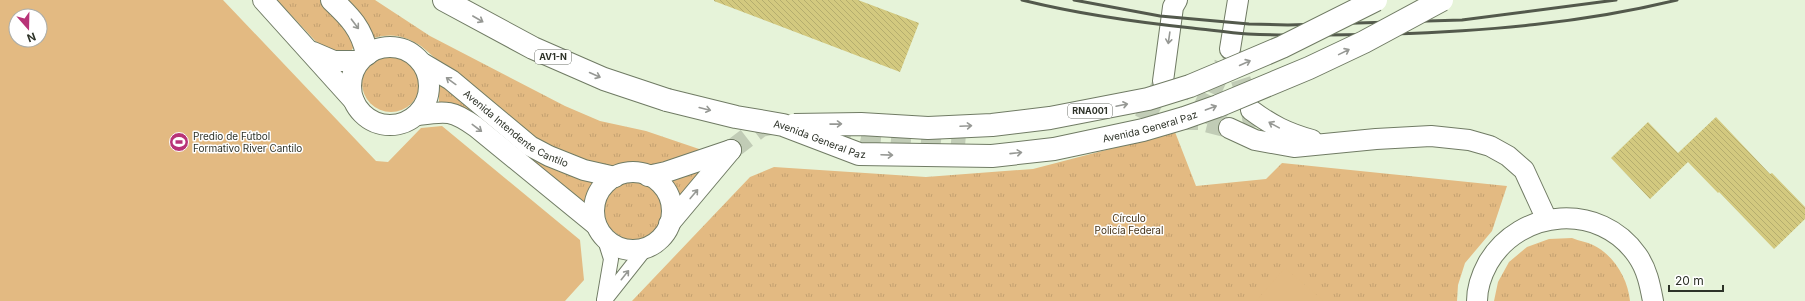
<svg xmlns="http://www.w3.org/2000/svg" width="1805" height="301" font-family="Inter,sans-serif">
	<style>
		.grass { fill: url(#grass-tufts) }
		.garden { fill: #e3ba82; fill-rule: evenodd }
		.building { fill: url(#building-back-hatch) }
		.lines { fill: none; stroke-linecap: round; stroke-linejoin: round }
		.street-tunnel { stroke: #c1ccb6; stroke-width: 14; stroke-dasharray: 14 7; stroke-linecap: butt }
		.secondary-tunnel { stroke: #c1ccb6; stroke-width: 20; stroke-dasharray: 20 10; stroke-linecap: butt }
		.street-casing { stroke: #707b64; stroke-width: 16 }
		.secondary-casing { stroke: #707b64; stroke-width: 22 }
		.highway-casing { stroke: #707b64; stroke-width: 24 }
		.street { stroke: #fff; stroke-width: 14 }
		.secondary { stroke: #fff; stroke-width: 20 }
		.highway { stroke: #fff; stroke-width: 22 }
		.rail { stroke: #53594c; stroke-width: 3 }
		.highway-bridge-casing { stroke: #707b64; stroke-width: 24; stroke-linecap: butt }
		.highway-bridge { stroke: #fff; stroke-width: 22 }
		.oneway { stroke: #969894 }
		.labels { text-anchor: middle; stroke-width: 3; stroke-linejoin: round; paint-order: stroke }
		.shield { fill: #fff; stroke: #6c7068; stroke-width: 1 }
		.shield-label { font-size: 9px; font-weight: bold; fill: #2d3228 }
		.street-label { font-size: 10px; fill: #2d3228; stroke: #fff }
		.poi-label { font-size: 10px; fill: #2d3228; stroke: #fff; text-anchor: start }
		.park-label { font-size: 10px; fill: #433014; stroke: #fff }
	</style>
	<defs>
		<pattern id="grass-tufts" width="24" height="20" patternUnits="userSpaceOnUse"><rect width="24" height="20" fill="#e3ba82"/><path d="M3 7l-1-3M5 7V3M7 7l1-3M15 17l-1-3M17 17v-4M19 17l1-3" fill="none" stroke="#c3a070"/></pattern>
		<pattern id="building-back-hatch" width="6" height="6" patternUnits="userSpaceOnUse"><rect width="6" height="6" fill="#d3c97f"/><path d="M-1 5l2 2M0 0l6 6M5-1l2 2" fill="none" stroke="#b5ad6e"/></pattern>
	</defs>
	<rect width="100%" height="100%" fill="#e6f3d9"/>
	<g class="grass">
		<polygon points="277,0 320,0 352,29 357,42 351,51 345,53 322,48"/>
		<path d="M343 0H375L430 36 565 106 600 121 646 131 702 150 652 166 632 168 594 167 531 140 421 46C404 36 394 33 374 38L364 19Z"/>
		<circle cx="391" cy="83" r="29"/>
		<polygon points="439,84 599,181 590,194 587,207 439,105"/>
		<polygon points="1175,132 1196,186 1266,179 1282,163 1507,186 1492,231 1465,263 1458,285 1457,301 632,301 750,177 774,167 926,177 1033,169"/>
		<polygon points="711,162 681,200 676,188 666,179"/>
		<path d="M633 181 652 186 663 195C665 211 666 226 651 236 649 237 646 240 643 241 631 244 612 234 607 223 602 212 605 190 618 184 622 182 628 182 633 181Z"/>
		<path d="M1572 238C1579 241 1587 242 1593 245 1614 255 1628 279 1630 301H1494L1498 282 1509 262 1527 247 1549 239Z"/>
	</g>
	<g class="garden">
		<path d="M0 0H223L376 161 388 162 421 128 442 126 580 240 584 280 565 301H0ZM16 16H40V40H16Z"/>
		<polygon points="1285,268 1324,301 1256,301"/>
	</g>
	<g class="building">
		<polygon points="714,0 858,0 919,23 900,72 714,1"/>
		<polygon points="1716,117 1770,174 1772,173 1805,207 1805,219 1774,249 1719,192 1718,193 1688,162 1650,199 1611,158 1648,122 1678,153"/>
	</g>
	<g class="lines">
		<polyline class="street-tunnel" points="1178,88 1208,102 1229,128"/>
		<g class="secondary-tunnel">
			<polyline points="1231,51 1251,110 1255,140"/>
			<polyline points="1144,120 1161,86"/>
			<polyline points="1178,120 1198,120 1229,128"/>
			<polyline points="1198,120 1224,64"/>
			<polyline points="832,129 874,138 965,146"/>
			<polyline points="731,150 761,127 781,123"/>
		</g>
		<defs>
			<g id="street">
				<polyline points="604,300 611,259 605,240"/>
				<polyline points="604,301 646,248"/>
			</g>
			<g id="secondary">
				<polyline points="263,0 354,101"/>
				<circle cx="390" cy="86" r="39"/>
				<polyline points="1230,49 1238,0"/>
				<polyline points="313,52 334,61 359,61"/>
				<path id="s1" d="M424 64 451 80 530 146 549 156 584 170 615 177"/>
				<polyline points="1163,81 1173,7 1177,0"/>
				<path d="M1251 110C1271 125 1287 133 1312 140"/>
				<path d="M418 115C447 111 452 110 476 127L596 225"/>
				<polyline points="1229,128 1255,140 1294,147 1376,139 1431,136 1469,140 1490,146 1508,156 1524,170 1547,220"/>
				<circle cx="633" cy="211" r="39"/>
				<polyline points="648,176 666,172 731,150"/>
				<polyline points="669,224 731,150"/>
				<path d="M1477 301C1477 288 1482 274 1488 263 1520 208 1600 202 1637 255 1647 269 1650 285 1653 301"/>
			</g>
			<g id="highway">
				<path d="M332 0C350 17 362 29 367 54"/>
				<polyline points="444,0 533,48 604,79 667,100"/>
			</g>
		</defs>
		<use href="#street" class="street-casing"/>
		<use href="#secondary" class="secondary-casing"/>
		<use href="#highway" class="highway-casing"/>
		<use href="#street" class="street"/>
		<use href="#secondary" class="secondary"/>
		<use href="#highway" class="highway"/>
		<g class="rail">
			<path d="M1022 0C1078 14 1135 22 1192 28 1211 30 1230 33 1248 34 1296 36 1343 35 1391 34 1487 31 1583 23 1677 0"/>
			<polyline points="1074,0 1160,16 1249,24 1288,25 1462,20 1616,0"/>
		</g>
		<defs>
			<g id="highway-bridge">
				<path id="s2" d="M667 100 736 117 783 125 859 154 992 156 1054 149 1143 130 1184 118 1218 106 1309 68 1364 42 1442 0"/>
				<polyline points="794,125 861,124 928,128 992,125 1050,118 1148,99 1190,86 1228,70 1282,47 1376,0"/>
			</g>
		</defs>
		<use href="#highway-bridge" class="highway-bridge-casing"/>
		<use href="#highway-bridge" class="highway-bridge"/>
	</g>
	<defs><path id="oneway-shaft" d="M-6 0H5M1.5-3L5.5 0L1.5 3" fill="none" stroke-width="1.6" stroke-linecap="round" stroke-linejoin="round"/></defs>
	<g class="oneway">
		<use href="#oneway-shaft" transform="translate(478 19) rotate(30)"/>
		<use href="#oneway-shaft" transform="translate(355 24) rotate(53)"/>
		<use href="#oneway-shaft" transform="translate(1169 38) rotate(98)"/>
		<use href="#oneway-shaft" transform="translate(1344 52) rotate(-26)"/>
		<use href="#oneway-shaft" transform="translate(1245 63) rotate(-24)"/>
		<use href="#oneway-shaft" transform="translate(595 75) rotate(24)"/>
		<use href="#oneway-shaft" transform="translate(451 81) rotate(-144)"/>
		<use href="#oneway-shaft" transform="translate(1122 105) rotate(-12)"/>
		<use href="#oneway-shaft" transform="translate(1211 108) rotate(-20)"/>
		<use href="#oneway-shaft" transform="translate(705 109) rotate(14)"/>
		<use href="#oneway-shaft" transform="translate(836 124) rotate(-1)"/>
		<use href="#oneway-shaft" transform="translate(1274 125) rotate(-151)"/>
		<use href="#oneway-shaft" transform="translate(966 126) rotate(-3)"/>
		<use href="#oneway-shaft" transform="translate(477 128) rotate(37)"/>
		<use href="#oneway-shaft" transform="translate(1016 153) rotate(-6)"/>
		<use href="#oneway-shaft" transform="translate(887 155) rotate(2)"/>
		<use href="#oneway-shaft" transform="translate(694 194) rotate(-50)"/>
		<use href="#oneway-shaft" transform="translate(625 275) rotate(-51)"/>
	</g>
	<defs>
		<symbol id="stadium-disc" viewBox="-11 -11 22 22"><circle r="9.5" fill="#b83378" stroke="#fff"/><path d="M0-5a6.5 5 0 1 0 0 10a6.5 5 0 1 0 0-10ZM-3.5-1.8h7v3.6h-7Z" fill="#fff"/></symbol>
	</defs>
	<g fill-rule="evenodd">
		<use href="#stadium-disc" x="168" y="131" width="22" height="22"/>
	</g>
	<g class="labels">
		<g class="shield">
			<rect x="535" y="50" width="36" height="14" rx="3"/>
			<rect x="1068" y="104" width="44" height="14" rx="3"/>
		</g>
		<g class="shield-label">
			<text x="553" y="60">AV1-N</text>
			<text x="1090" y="114">RNA001</text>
		</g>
		<g class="street-label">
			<text dy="4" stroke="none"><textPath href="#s2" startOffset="494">Avenida General Paz</textPath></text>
			<text dy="4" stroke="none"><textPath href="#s1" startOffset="113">Avenida Intendente Cantilo</textPath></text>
			<text dy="4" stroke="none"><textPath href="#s2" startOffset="158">Avenida General Paz</textPath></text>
		</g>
		<g class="poi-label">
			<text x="193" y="140">Predio de Fútbol<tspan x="193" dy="12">Formativo River Cantilo</tspan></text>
		</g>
		<g class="park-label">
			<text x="1129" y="222">Círculo<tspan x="1129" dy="12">Policía Federal</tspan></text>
		</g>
	</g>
	<g transform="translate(28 28) rotate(160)"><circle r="19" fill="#ffffff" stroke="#abada9"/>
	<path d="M0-3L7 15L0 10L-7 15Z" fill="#b83378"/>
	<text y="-6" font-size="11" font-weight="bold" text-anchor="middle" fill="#2d3228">N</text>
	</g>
	<path d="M1669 285v6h54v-6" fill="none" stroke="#2d3228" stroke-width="2"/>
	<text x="1675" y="285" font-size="12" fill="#2d3228" stroke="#ffffff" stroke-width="3" paint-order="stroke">20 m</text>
</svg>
